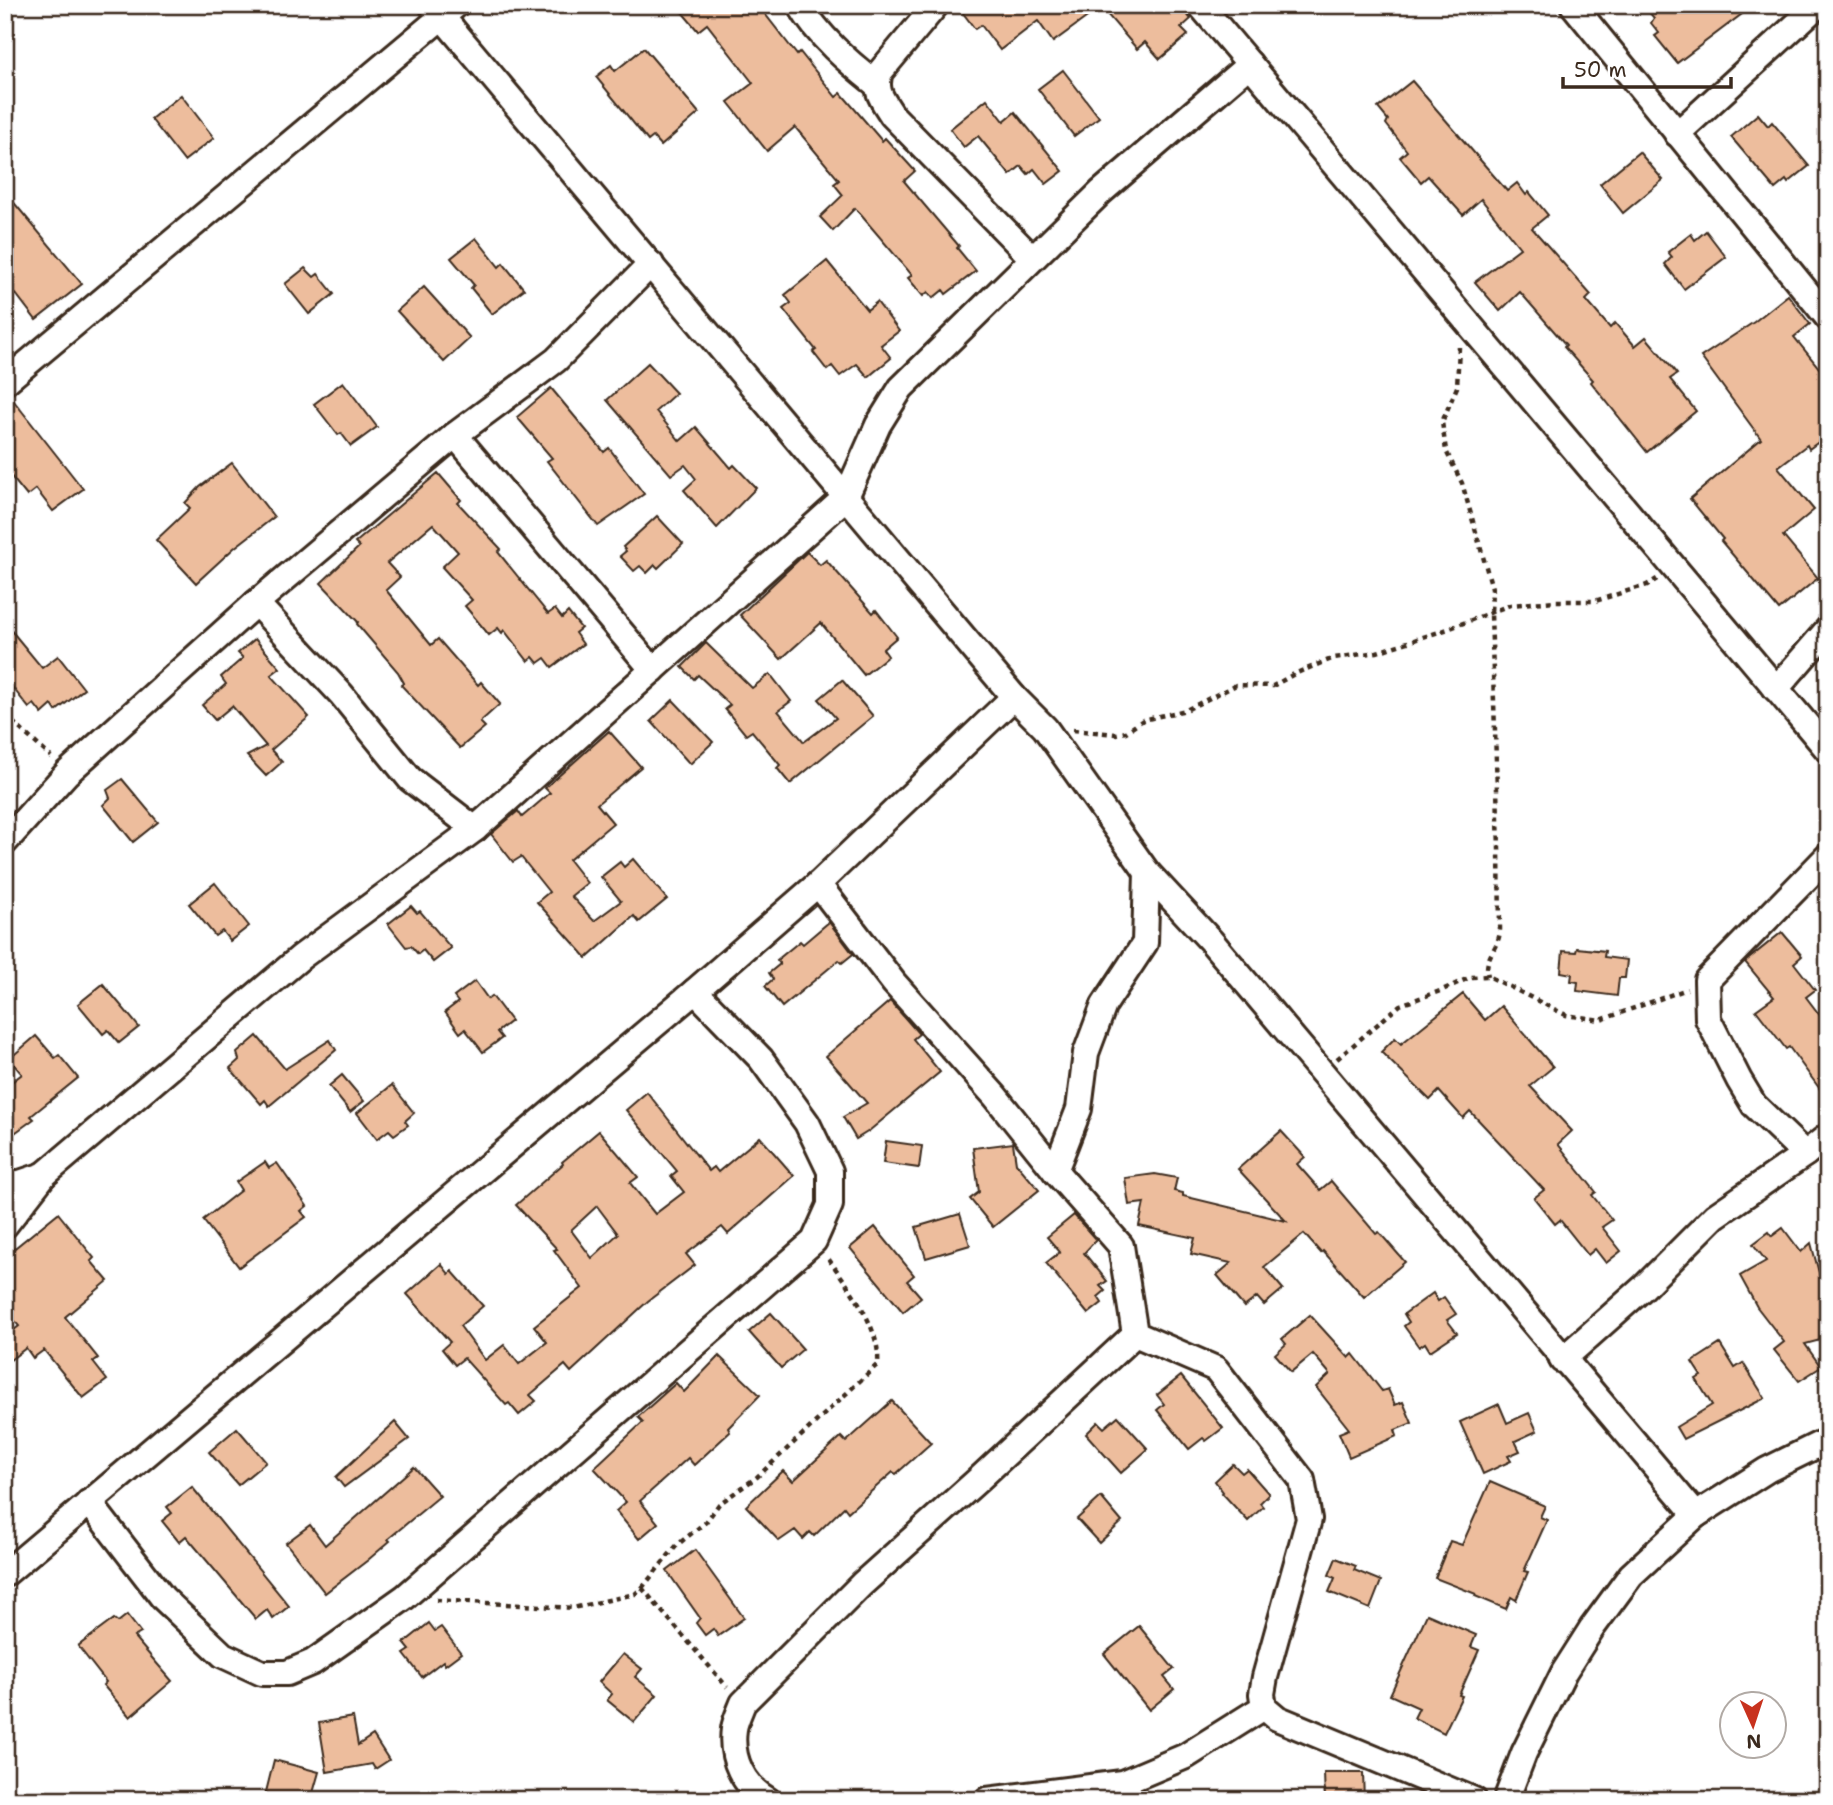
<svg xmlns="http://www.w3.org/2000/svg" width="1833" height="1805" font-family="'Shantell Sans',sans-serif">
	<style>
		.building { fill: #edbd9d; stroke: #3b2a1e; stroke-width: 2; fill-rule: evenodd }
		.lines { fill: none; stroke-linecap: round; stroke-linejoin: round }
		.minor-casing { stroke: #3b2a1e; stroke-width: 30 }
		.path { stroke: #3b2a1e; stroke-width: 4.5; stroke-dasharray: 5 5; stroke-linecap: butt }
		.minor { stroke: #fff; stroke-width: 24 }
	</style>
	<rect width="100%" height="100%" fill="#fff"/>
	<filter id="ink" filterUnits="userSpaceOnUse"><feTurbulence type="fractalNoise" baseFrequency=".0143" numOctaves="2"/><feDisplacementMap in="SourceGraphic" scale="14" xChannelSelector="R" yChannelSelector="G"/><feConvolveMatrix kernelMatrix="1 2 1 2 8 2 1 2 1" color-interpolation-filters="sRGB"/></filter>
	<g filter="url(#ink)">
		<g class="building">
			<polygon points="676,5 758,5 797,55 800,52 836,97 841,93 882,141 885,138 915,171 904,181 959,246 957,248 976,271 946,294 943,290 933,298 928,292 923,296 908,278 912,275 855,208 833,231 820,217 843,195 834,184 839,180 795,127 767,151 728,102 753,83 707,24 698,31"/>
			<polygon points="957,5 1179,5 1191,19 1181,28 1188,35 1160,59 1145,42 1137,49 1101,7 1053,42 1038,21 1000,50 981,25 975,29"/>
			<polygon points="1643,5 1754,5 1677,63 1655,36 1659,33 1651,23 1654,18"/>
			<polygon points="644,48 699,113 661,146 653,137 648,141 596,77 611,65 615,71"/>
			<polygon points="1063,70 1099,117 1074,136 1038,89"/>
			<polygon points="1412,81 1507,191 1517,183 1526,195 1529,192 1548,215 1532,228 1591,295 1586,300 1610,328 1615,323 1635,346 1646,337 1677,374 1670,379 1696,411 1647,452 1591,382 1593,380 1564,347 1566,345 1520,292 1500,311 1475,282 1520,248 1481,199 1463,215 1428,176 1421,182 1400,157 1407,151 1386,124 1388,120 1378,108"/>
			<polygon points="181,95 214,138 184,161 151,119"/>
			<polygon points="987,99 1004,121 1015,112 1063,171 1046,184 1034,169 1028,174 1021,166 1010,175 978,136 964,147 950,129"/>
			<polygon points="1758,114 1768,126 1772,122 1809,166 1788,183 1786,180 1775,189 1731,137"/>
			<polygon points="1639,152 1663,180 1623,213 1600,184"/>
			<polygon points="5,192 82,284 36,320 16,294 14,296 5,286"/>
			<polygon points="1706,231 1726,257 1684,289 1665,264 1672,257 1668,252 1691,234 1695,240"/>
			<polygon points="476,238 499,267 503,263 524,289 492,314 471,288 474,285 451,258"/>
			<polygon points="827,261 867,310 877,302 899,331 881,345 891,358 868,377 857,364 840,376 832,366 827,370 813,352 816,350 783,309 791,303 785,295"/>
			<polygon points="305,268 314,277 318,274 334,294 309,314 285,284"/>
			<polygon points="424,287 470,338 444,362 397,311"/>
			<polygon points="1788,295 1810,324 1794,337 1828,379 1828,435 1809,449 1807,445 1778,467 1814,510 1783,536 1818,578 1779,610 1721,541 1723,539 1690,499 1761,439 1701,357 1754,322"/>
			<polygon points="648,363 676,393 656,411 680,441 696,427 731,468 734,465 756,488 717,528 684,490 696,479 685,465 671,475 607,400"/>
			<polygon points="343,382 377,427 351,446 341,433 338,435 314,404"/>
			<polygon points="551,388 604,452 609,448 644,494 598,526 547,461 552,458 517,417"/>
			<polygon points="10,396 83,489 53,511 36,489 27,496 5,469 5,397"/>
			<polygon points="232,463 274,517 234,548 196,583 156,540 190,508 185,503 200,487"/>
			<polygon points="438,473 461,500 458,503 501,549 498,552 548,614 555,609 562,618 568,612 581,628 575,633 583,644 552,667 545,658 538,663 533,657 528,661 504,630 502,633 498,628 489,635 465,606 472,600 442,567 458,552 433,524 387,563 400,577 386,590 431,645 438,639 478,685 481,682 500,704 480,722 485,727 460,748 401,685 404,683 398,672 357,624 358,622 321,583 359,547 355,543"/>
			<polygon points="657,516 683,544 658,568 655,565 647,573 640,566 634,571 620,556 626,551 623,547"/>
			<polygon points="807,552 820,565 826,560 873,613 876,610 897,637 883,649 888,656 864,675 821,623 781,659 740,615"/>
			<polygon points="5,623 42,668 58,656 84,689 56,711 52,705 42,714 34,704 29,708 5,678"/>
			<polygon points="255,639 280,668 271,675 309,717 271,750 282,762 266,776 247,756 266,746 232,706 215,720 202,705 226,684 221,677 243,658 238,653"/>
			<polygon points="706,643 752,688 770,674 791,701 778,711 804,742 836,718 819,699 842,680 873,716 790,784 777,768 780,765 752,731 746,735 725,709 730,705 698,675 694,679 682,667"/>
			<polygon points="673,700 713,742 690,764 651,721"/>
			<polygon points="609,731 641,767 597,804 613,823 569,860 587,883 571,896 594,921 621,901 601,877 620,862 624,867 633,859 667,899 639,922 634,916 587,958 537,902 549,892 521,857 513,862 491,834 518,811 522,817 550,793 545,788"/>
			<polygon points="122,779 158,822 133,842 103,805 110,798 107,790"/>
			<polygon points="215,883 249,926 230,941 222,931 215,936 189,904"/>
			<polygon points="411,906 417,913 420,911 451,948 433,962 423,950 418,954 411,946 406,947 388,924"/>
			<polygon points="829,922 853,954 842,963 839,960 782,1007 765,986 773,979 769,973 780,964 777,960 800,941 803,944"/>
			<polygon points="1782,932 1802,956 1794,963 1815,990 1806,997 1828,1026 1828,1100 1789,1047 1786,1049 1756,1010 1774,997 1745,962"/>
			<polygon points="1577,948 1605,951 1604,957 1627,960 1625,978 1619,978 1617,996 1577,991 1578,982 1571,981 1572,974 1561,972 1563,951 1576,952"/>
			<polygon points="475,981 488,999 492,996 511,1021 497,1032 502,1038 483,1052 465,1029 460,1033 445,1012 458,1002 454,997"/>
			<polygon points="103,984 139,1027 119,1043 108,1030 103,1034 78,1004"/>
			<polygon points="1463,994 1485,1020 1501,1006 1553,1067 1530,1086 1572,1131 1558,1144 1596,1192 1592,1195 1612,1220 1602,1227 1621,1251 1606,1263 1595,1249 1588,1255 1560,1220 1555,1224 1534,1198 1544,1190 1470,1111 1463,1118 1439,1091 1430,1100 1381,1052 1395,1038 1401,1044"/>
			<polygon points="890,1001 919,1034 913,1039 940,1072 869,1131 856,1139 843,1117 867,1103 826,1056"/>
			<polygon points="36,1036 55,1058 59,1055 78,1078 31,1116 34,1119 5,1140 5,1087 22,1074 9,1059"/>
			<polygon points="257,1036 285,1069 330,1040 336,1050 269,1106 265,1100 261,1104 230,1068 239,1060 237,1053"/>
			<polygon points="342,1075 364,1101 350,1112 329,1086"/>
			<polygon points="392,1085 414,1113 405,1121 408,1125 394,1135 389,1130 377,1139 357,1113"/>
			<path d="M647 1092 709 1171 714 1167 718 1172 760 1137 794 1176 728 1234 722 1227 686 1254 695 1265 648 1301 571 1372 565 1365 530 1395 536 1401 519 1415 509 1403 506 1405 464 1358 455 1365 442 1349 450 1342 407 1294 441 1264 449 1274 452 1271 483 1306 460 1326 485 1360 504 1345 519 1364 547 1342 534 1326 582 1288 554 1250 557 1249 516 1205 563 1164 562 1162 599 1131 638 1177 630 1183 655 1214 684 1192 671 1176 677 1171 626 1110ZM597 1206 618 1234 592 1258 571 1230Z"/>
			<polygon points="1281,1131 1305,1157 1297,1164 1320,1190 1331,1181 1376,1234 1379,1232 1405,1262 1364,1297 1323,1251 1321,1253 1304,1234 1264,1267 1283,1289 1264,1305 1257,1297 1244,1307 1217,1275 1231,1263 1191,1254 1195,1238 1139,1226 1144,1203 1129,1205 1125,1178 1155,1174 1177,1178 1174,1191 1183,1193 1183,1196 1286,1221 1238,1169"/>
			<polygon points="886,1141 922,1146 919,1168 883,1163"/>
			<polygon points="1013,1143 1016,1163 1039,1190 993,1227 970,1199 979,1192 973,1148"/>
			<polygon points="265,1162 269,1168 277,1163 307,1206 301,1211 306,1217 239,1267 203,1220 241,1190 236,1182"/>
			<polygon points="58,1213 94,1258 91,1261 108,1281 65,1317 98,1358 93,1362 107,1380 83,1398 44,1350 33,1358 26,1348 5,1364 5,1337 19,1326 5,1310 5,1256"/>
			<polygon points="960,1214 970,1245 926,1258 916,1227"/>
			<polygon points="1074,1215 1096,1240 1084,1253 1107,1281 1100,1286 1105,1291 1098,1297 1102,1303 1088,1314 1046,1263 1060,1252 1047,1237"/>
			<polygon points="875,1227 914,1275 907,1281 921,1297 903,1312 850,1248"/>
			<polygon points="1783,1228 1801,1252 1811,1243 1828,1306 1828,1338 1805,1344 1821,1367 1799,1381 1774,1350 1784,1342 1757,1307 1740,1276 1766,1261 1753,1244 1769,1232 1772,1236"/>
			<polygon points="1433,1293 1438,1301 1444,1297 1456,1314 1447,1320 1457,1333 1430,1351 1425,1343 1419,1347 1404,1326 1409,1322 1404,1314"/>
			<polygon points="771,1313 803,1349 781,1368 749,1332"/>
			<polygon points="1310,1315 1349,1358 1353,1354 1382,1391 1388,1389 1395,1405 1403,1402 1412,1423 1395,1430 1397,1436 1349,1457 1339,1433 1349,1429 1316,1387 1330,1374 1313,1354 1291,1372 1275,1354 1286,1344 1282,1339"/>
			<polygon points="1720,1344 1735,1368 1743,1363 1765,1398 1683,1439 1676,1427 1712,1405 1696,1379 1701,1376 1692,1362"/>
			<polygon points="719,1356 760,1395 728,1428 730,1432 694,1465 688,1458 640,1501 658,1523 639,1539 616,1511 626,1502 594,1468 643,1422 638,1417 676,1383 684,1392"/>
			<polygon points="1181,1376 1223,1428 1206,1441 1203,1438 1189,1449 1157,1410 1164,1404 1157,1395"/>
			<polygon points="892,1401 931,1443 896,1474 893,1472 848,1512 844,1507 814,1536 810,1532 803,1539 795,1530 779,1541 746,1506 783,1471 793,1481 841,1437 846,1442"/>
			<polygon points="1499,1404 1507,1423 1529,1413 1537,1431 1515,1441 1520,1451 1508,1456 1511,1461 1483,1474 1460,1422"/>
			<polygon points="1118,1416 1148,1449 1121,1473 1086,1434 1098,1422 1104,1428"/>
			<polygon points="395,1422 409,1439 344,1487 336,1477"/>
			<polygon points="237,1428 266,1462 238,1485 209,1452"/>
			<polygon points="1233,1464 1242,1473 1247,1469 1269,1494 1260,1503 1263,1507 1248,1521 1222,1493 1223,1492 1215,1481"/>
			<polygon points="414,1467 440,1496 388,1539 390,1541 368,1560 325,1593 286,1543 310,1525 325,1545"/>
			<polygon points="1490,1482 1545,1506 1540,1517 1547,1520 1524,1571 1528,1572 1516,1600 1511,1597 1506,1609 1475,1596 1476,1594 1435,1578 1450,1541 1462,1545"/>
			<polygon points="192,1487 289,1606 273,1619 267,1610 256,1619 186,1536 179,1542 162,1521 172,1513 167,1507"/>
			<polygon points="1101,1497 1122,1522 1099,1543 1077,1519"/>
			<polygon points="695,1550 744,1618 718,1636 713,1629 705,1635 696,1623 700,1618 667,1571"/>
			<polygon points="1336,1558 1356,1566 1354,1570 1381,1581 1370,1609 1329,1592 1335,1578 1329,1575"/>
			<polygon points="1427,1614 1476,1635 1471,1647 1479,1650 1459,1695 1462,1696 1444,1733 1414,1718 1419,1708 1390,1695"/>
			<polygon points="127,1615 141,1633 134,1637 172,1681 130,1717 103,1685 106,1682 78,1646 114,1619 118,1622"/>
			<polygon points="429,1623 435,1631 441,1627 461,1653 445,1665 443,1661 422,1677 404,1654 410,1650 404,1643"/>
			<polygon points="1139,1626 1174,1669 1164,1677 1174,1689 1149,1710 1104,1654"/>
			<polygon points="623,1654 642,1669 635,1677 657,1695 634,1722 607,1700 612,1694 599,1682"/>
			<polygon points="353,1717 358,1745 373,1735 389,1760 375,1769 372,1764 327,1772 319,1723"/>
			<polygon points="274,1760 319,1772 311,1800 264,1800"/>
			<polygon points="1324,1773 1363,1773 1364,1800 1325,1800"/>
		</g>
		<g class="lines">
			<defs>
				<g id="minor">
					<polyline points="432,5 1014,697 1045,728 1147,872 1211,941 1696,1515"/>
					<path d="M800 5C819 37 847 61 876 84"/>
					<path d="M936 5 880 72C874 91 882 99 892 115L1032 258"/>
					<polyline points="1200,5 1828,750"/>
					<polyline points="1573,5 1828,318"/>
					<polyline points="1677,134 1818,5"/>
					<polyline points="5,382 456,5"/>
					<polyline points="455,435 653,670"/>
					<polyline points="256,603 341,694 410,779 475,829"/>
					<polyline points="1776,689 1828,629"/>
					<polyline points="5,842 67,773 256,603 455,435 556,360 651,264"/>
					<polyline points="818,884 894,983 995,1096 1055,1171 1121,1246 1135,1334 1216,1369 1302,1480 1309,1519 1265,1677 1262,1694 1264,1707 1277,1718 1474,1800"/>
					<polyline points="1805,1154 1828,1136"/>
					<polyline points="1055,1171 1079,1109 1086,1053 1104,1005 1145,943 1147,872"/>
					<polyline points="5,1188 44,1175 301,957 475,829 846,497 878,425 901,388 1101,192 1250,64"/>
					<polyline points="5,1225 44,1175"/>
					<polyline points="1562,1360 1643,1288 1715,1216 1805,1154 1754,1105 1739,1080 1708,1019 1707,980 1828,856"/>
					<polyline points="89,1502 163,1598 223,1655 262,1673 287,1673 313,1662 405,1597 814,1241 830,1205 830,1171 807,1123 761,1059 695,991"/>
					<polyline points="5,1574 695,991 818,884 1014,697"/>
					<path d="M768 1800C743 1786 730 1758 734 1729 735 1721 740 1711 743 1703L862 1584 979 1479 1135 1334"/>
					<polyline points="987,1800 1122,1783 1186,1756 1264,1707"/>
					<polyline points="1506,1800 1524,1753 1564,1672 1592,1628 1631,1575 1696,1515 1767,1470 1828,1440"/>
				</g>
			</defs>
			<use href="#minor" class="minor-casing"/>
			<g class="path">
				<path d="M1459 347 1457 387 1442 422 1446 451 1462 483 1492 588 1491 614 1499 848 1500 929C1500 948 1483 956 1488 976"/>
				<polyline points="5,715 51,757"/>
				<polyline points="1073,730 1116,734 1126,732 1143,720 1186,710 1236,685 1273,686 1294,674 1334,658 1377,652 1448,629 1510,605 1555,601 1595,601 1647,585 1657,579"/>
				<polyline points="1337,1059 1400,1005 1440,991 1471,977 1488,976 1566,1015 1601,1020 1687,989"/>
				<path d="M642 1588 677 1545 706 1522 719 1504 757 1477 878 1364C881 1327 848 1286 827 1257"/>
				<polyline points="436,1600 573,1608 635,1594 642,1588 727,1687"/>
			</g>
			<use href="#minor" class="minor"/>
		</g>
	</g>
	<rect width="1833" height="1805" fill="none" stroke="#fff" stroke-width="28"/>
	<rect x="14" y="14" width="1805" height="1777" fill="none" stroke="#3b2a1e" stroke-width="2.5" filter="url(#ink)"/>
	<g transform="translate(1753 1725) rotate(177)"><circle r="33" fill="#ffffff" stroke="#b1aaa5" stroke-width="2"/>
	<path d="M0-5L12 26L0 18L-12 26Z" fill="#c8321e"/>
	<text y="-10" font-size="19" font-weight="bold" text-anchor="middle" fill="#3b2a1e">N</text>
	</g>
	<path d="M1563 77v10h168v-10" fill="none" stroke="#3b2a1e" stroke-width="3.5"/>
	<text x="1574" y="77" font-size="21" fill="#3b2a1e" stroke="#ffffff" stroke-width="5" paint-order="stroke">50 m</text>
</svg>
